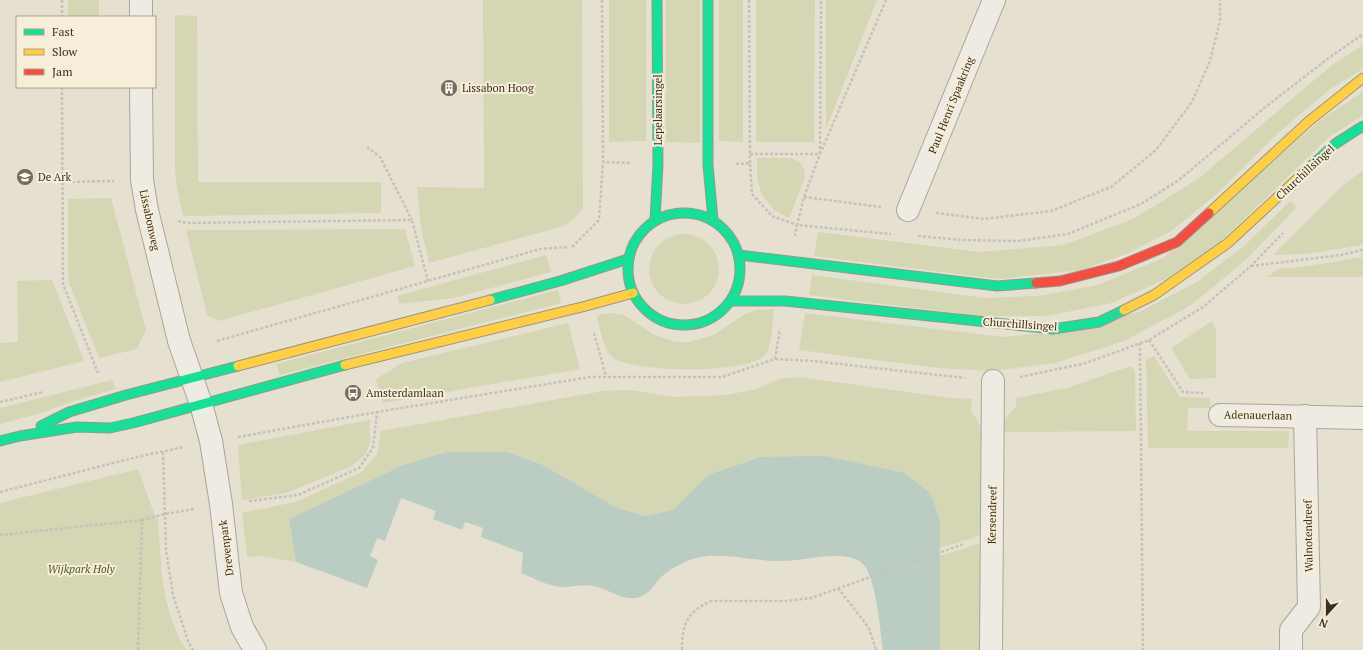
<svg xmlns="http://www.w3.org/2000/svg" width="1363" height="650" font-family="'PT Serif',serif">
	<style>
		.green { fill: #d4d6b4 }
		.water { fill: #bbccc2 }
		.lines { fill: none; stroke-linecap: round; stroke-linejoin: round }
		.street-casing { stroke: #aca599; stroke-width: 24 }
		.fast-casing { stroke: #9b958a; stroke-width: 11 }
		.slow-casing { stroke: #9b958a; stroke-width: 11 }
		.jam-casing { stroke: #9b958a; stroke-width: 11 }
		.path { stroke: #c7c2b9; stroke-width: 2.5; stroke-dasharray: 3 2; stroke-linecap: butt }
		.street { stroke: #eeebe2; stroke-width: 22 }
		.fast { stroke: #16e098; stroke-width: 9 }
		.slow { stroke: #ffcf43; stroke-width: 9 }
		.jam { stroke: #f24e42; stroke-width: 9 }
		.labels { text-anchor: middle; stroke-width: 4; stroke-linejoin: round; paint-order: stroke }
		.poi-label { font-size: 11px; fill: #3c2e20; stroke: #f6eed8; text-anchor: start }
		.street-label { font-size: 11px; fill: #3c2e20; stroke: #f6eed8 }
		.park-label { font-size: 11px; font-style: italic; fill: #4b5827; stroke: #f6eed8 }
	</style>
	<rect width="100%" height="100%" fill="#e6e0d1"/>
	<g class="green">
		<rect x="68" y="0" width="31" height="17"/>
		<polygon points="483,0 582,0 583,208 575,218 564,226 429,263 421,228 417,187 484,188"/>
		<polygon points="609,0 646,0 646,141 609,142"/>
		<polygon points="666,0 700,0 700,143 666,142"/>
		<polygon points="719,0 743,0 743,142 719,141"/>
		<polygon points="756,0 815,0 814,142 756,142"/>
		<polygon points="826,0 877,0 826,129"/>
		<polygon points="175,15 197,16 198,182 381,182 381,213 183,216 177,189 175,171"/>
		<polygon points="1363,45 1363,69 1330,89 1279,132 1216,195 1171,231 1126,254 1081,270 998,279 814,256 818,232 979,252 1064,245 1133,219 1198,179 1332,65"/>
		<polygon points="1363,92 1363,115 1329,137 1221,241 1168,278 1112,303 1047,316 982,316 809,295 812,275 985,298 1038,296 1098,285 1163,258 1322,119"/>
		<polygon points="757,158 792,158 800,163 804,169 805,177 789,218 774,210 762,195 757,179"/>
		<polygon points="1363,170 1363,245 1306,254 1273,255 1339,189"/>
		<polygon points="111,198 146,330 137,349 99,358 68,280 68,199"/>
		<polygon points="1290,201 1297,207 1246,260 1188,307 1124,341 1055,363 992,371 938,368 799,350 805,313 1002,337 1071,331 1141,311 1197,282 1244,246"/>
		<polygon points="405,229 415,266 219,321 207,315 186,230"/>
		<circle cx="684" cy="269" r="35"/>
		<polygon points="546,255 551,272 454,298 399,304 397,296"/>
		<polygon points="1363,257 1363,277 1267,277 1278,269 1309,266"/>
		<polygon points="52,280 84,361 0,382 0,343 18,342 17,281"/>
		<polygon points="558,290 561,303 280,375 276,364"/>
		<path d="M774 309C773 320 772 346 766 354 749 375 633 373 612 357 604 350 600 328 597 318L598 315 612 313 624 315 654 335 676 342H689L714 335 745 314 757 310Z"/>
		<polygon points="1212,321 1216,330 1216,378 1190,379 1171,348"/>
		<polygon points="568,323 580,369 383,403 376,379 402,363"/>
		<polygon points="1154,356 1180,397 1210,398 1210,408 1188,408 1187,431 1289,431 1288,448 1148,448 1146,360"/>
		<polygon points="1131,366 1135,371 1136,431 1000,432 1001,424 1016,406 1016,398 1067,388"/>
		<polygon points="800,377 950,398 972,399 971,410 982,429 982,535 940,548 940,520 931,494 905,473 826,456 708,475 673,510 645,516 617,508 543,465 507,452 447,452 403,465 289,519 296,562 259,556 247,557 242,513 295,502 362,472 377,454 381,431 603,391 629,390 676,397 726,395 757,389 779,379"/>
		<polygon points="112,380 116,389 80,399 41,413 0,424 0,408"/>
		<polygon points="370,420 370,443 365,455 352,466 286,493 242,500 238,445"/>
		<polygon points="138,469 152,508 158,521 162,577 166,598 170,615 178,636 186,650 0,650 0,503"/>
		<polygon points="983,542 982,650 940,650 940,556"/>
	</g>
	<path class="water" d="M447 452H507L543 465 617 508 645 516 673 510 708 475 761 457 826 456 905 473 931 494 940 520V650H883C880 632 876 574 862 563 844 548 802 562 779 561 751 561 714 549 687 561 678 565 669 570 661 577 652 586 649 597 634 598 620 599 607 589 594 586 585 584 573 587 564 587 549 587 534 578 521 573L523 553 481 537 483 528 465 522 462 530 433 519 436 511 401 498 385 541 377 538 370 556 378 560 367 588 296 562 289 519 403 465Z"/>
	<g class="lines">
		<defs>
			<g id="street">
				<polyline points="141,17 141,0"/>
				<polyline points="141,87 142,180 147,210 179,341 201,404 211,441 221,504 231,593 242,627 255,650"/>
				<polyline points="908,210 994,0"/>
				<polyline points="1220,415 1363,418"/>
				<polyline points="991,650 993,381"/>
				<polyline points="1291,650 1291,630 1309,607 1305,416"/>
			</g>
			<g id="fast">
				<polyline points="708,0 708,165 713,220"/>
				<polyline points="1311,166 1335,144 1363,126"/>
				<circle cx="684" cy="269" r="56"/>
				<polyline points="655,220 658,164 657,0"/>
				<polyline points="739,255 997,286 1036,283"/>
				<polyline points="490,300 560,281 628,259"/>
				<polyline points="731,301 785,301 1053,329 1099,322 1124,310"/>
				<polyline points="41,426 69,412 126,395 238,366"/>
				<polyline points="0,441 20,436 77,427 110,428 133,423 345,365"/>
			</g>
			<g id="slow">
				<polyline points="1209,213 1309,121 1363,78"/>
				<polyline points="1124,310 1154,295 1228,243 1311,166"/>
				<polyline points="345,365 586,306 633,293"/>
				<polyline points="238,366 490,300"/>
			</g>
			<polyline id="jam" points="1036,283 1060,281 1119,266 1177,242 1209,213"/>
		</defs>
		<use href="#street" class="street-casing"/>
		<use href="#fast" class="fast-casing"/>
		<use href="#slow" class="slow-casing"/>
		<use href="#jam" class="jam-casing"/>
		<g class="path">
			<polyline points="62,0 62,17"/>
			<polyline points="602,0 603,161"/>
			<polyline points="749,0 750,163"/>
			<polyline points="886,0 820,154 804,197 797,225 891,234"/>
			<polyline points="62,87 63,284 98,373"/>
			<polyline points="367,147 380,157 412,220"/>
			<polyline points="750,154 820,154 821,0"/>
			<polyline points="736,164 750,163 752,194 772,216 797,225 795,236"/>
			<polyline points="62,182 114,181"/>
			<polyline points="804,197 881,207"/>
			<polyline points="936,213 984,219 1051,211 1111,187 1156,150 1192,102 1210,61 1220,21 1220,0"/>
			<polyline points="178,221 187,223 412,220 428,281"/>
			<polyline points="918,236 961,240 1018,241 1068,234 1141,204 1179,180 1263,109 1326,60 1363,34"/>
			<polyline points="572,247 599,220 603,162 631,163"/>
			<polyline points="1251,266 1341,255 1363,250"/>
			<polyline points="594,333 606,376"/>
			<polyline points="1149,340 1183,392 1203,393"/>
			<polyline points="217,341 540,249 569,247"/>
			<polyline points="1140,343 1143,650"/>
			<polyline points="775,359 813,361 965,378"/>
			<polyline points="1020,377 1086,363 1149,340 1203,307 1251,266 1283,233"/>
			<polyline points="0,402 43,392"/>
			<polyline points="238,437 377,412 590,377 722,377 775,359 780,329"/>
			<polyline points="163,452 166,550 173,595 188,641 193,650"/>
			<polyline points="0,492 141,456 184,447"/>
			<polyline points="249,501 298,495 359,468 373,448 377,412"/>
			<polyline points="0,535 142,520"/>
			<polyline points="838,588 869,628 876,650"/>
			<polyline points="138,650 142,520 165,514 194,509"/>
			<path d="M682 650C682 624 687 612 711 601H787L811 598 964 544"/>
		</g>
		<use href="#street" class="street"/>
		<use href="#fast" class="fast"/>
		<use href="#slow" class="slow"/>
		<use href="#jam" class="jam"/>
	</g>
	<defs>
		<symbol id="building-disc" viewBox="-11 -11 22 22"><circle r="9.5" fill="#786c5e" stroke="#f6eed8"/><path d="M-4-6H4V6H1V3H-1V6H-4ZM-2.5-4.3h1.7v1.8h-1.7ZM.8-4.3h1.7v1.8H.8ZM-2.5-1h1.7V.8h-1.7ZM.8-1h1.7V.8H.8Z" fill="#fff"/></symbol>
		<symbol id="school-disc" viewBox="-11 -11 22 22"><circle r="9.5" fill="#786c5e" stroke="#f6eed8"/><path d="M0-5L7-2L0 1L-7-2ZM-4 1L0 2.5L4 1V4Q0 6-4 4Z" fill="#fff"/></symbol>
		<symbol id="bus-disc" viewBox="-11 -11 22 22"><circle r="9.5" fill="#786c5e" stroke="#f6eed8"/><path d="M-5-6H5V4H4V6H2V4H-2V6H-4V4H-5ZM-3.5-4V0h7V-4ZM-3.5 1.2v1.5H-2V1.2ZM2 1.2v1.5H3.5V1.2Z" fill="#fff"/></symbol>
	</defs>
	<g fill-rule="evenodd">
		<use href="#building-disc" x="439" y="78" width="20" height="20"/>
		<use href="#school-disc" x="15" y="167" width="20" height="20"/>
		<use href="#bus-disc" x="343" y="383" width="20" height="20"/>
	</g>
	<g class="labels">
		<g class="poi-label">
			<text x="462" y="92">Lissabon Hoog</text>
			<text x="38" y="181">De Ark</text>
			<text x="366" y="397">Amsterdamlaan</text>
		</g>
		<g class="street-label">
			<text transform="translate(951 105) rotate(-68)" y="4">Paul Henri Spaakring</text>
			<text transform="translate(658 110) rotate(-90)" y="4">Lepelaarsingel</text>
			<text transform="translate(1305 172) rotate(-43)" y="4">Churchillsingel</text>
			<text transform="translate(150 220) rotate(78)" y="4">Lissabonweg</text>
			<text transform="translate(1020 324) rotate(4)" y="4">Churchillsingel</text>
			<text transform="translate(1258 415) rotate(1)" y="4">Adenauerlaan</text>
			<text transform="translate(992 515) rotate(-89)" y="4">Kersendreef</text>
			<text transform="translate(1308 536) rotate(-91)" y="4">Walnotendreef</text>
			<text transform="translate(226 548) rotate(-97)" y="4">Drevenpark</text>
		</g>
		<g class="park-label">
			<text x="81" y="573">Wijkpark Holy</text>
		</g>
	</g>
	<rect x="16" y="16" width="140" height="72" fill="#f6eed8" stroke="#aca18e"/>
	<rect x="24" y="29" width="20" height="6" fill="#16e098" stroke="#aca18e"/>
	<text x="52" y="36" font-size="12" fill="#3c2e20">Fast</text>
	<rect x="24" y="49" width="20" height="6" fill="#ffcf43" stroke="#aca18e"/>
	<text x="52" y="56" font-size="12" fill="#3c2e20">Slow</text>
	<rect x="24" y="69" width="20" height="6" fill="#f24e42" stroke="#aca18e"/>
	<text x="52" y="76" font-size="12" fill="#3c2e20">Jam</text>
	<g transform="translate(1327 614) rotate(201)" stroke="#f6eed8" stroke-width="3" paint-order="stroke">
	<path d="M0-3L7 15L0 10L-7 15Z" fill="#3c2e20"/>
	<text y="-6" font-size="11" font-weight="bold" text-anchor="middle" fill="#3c2e20">N</text>
	</g>
</svg>
